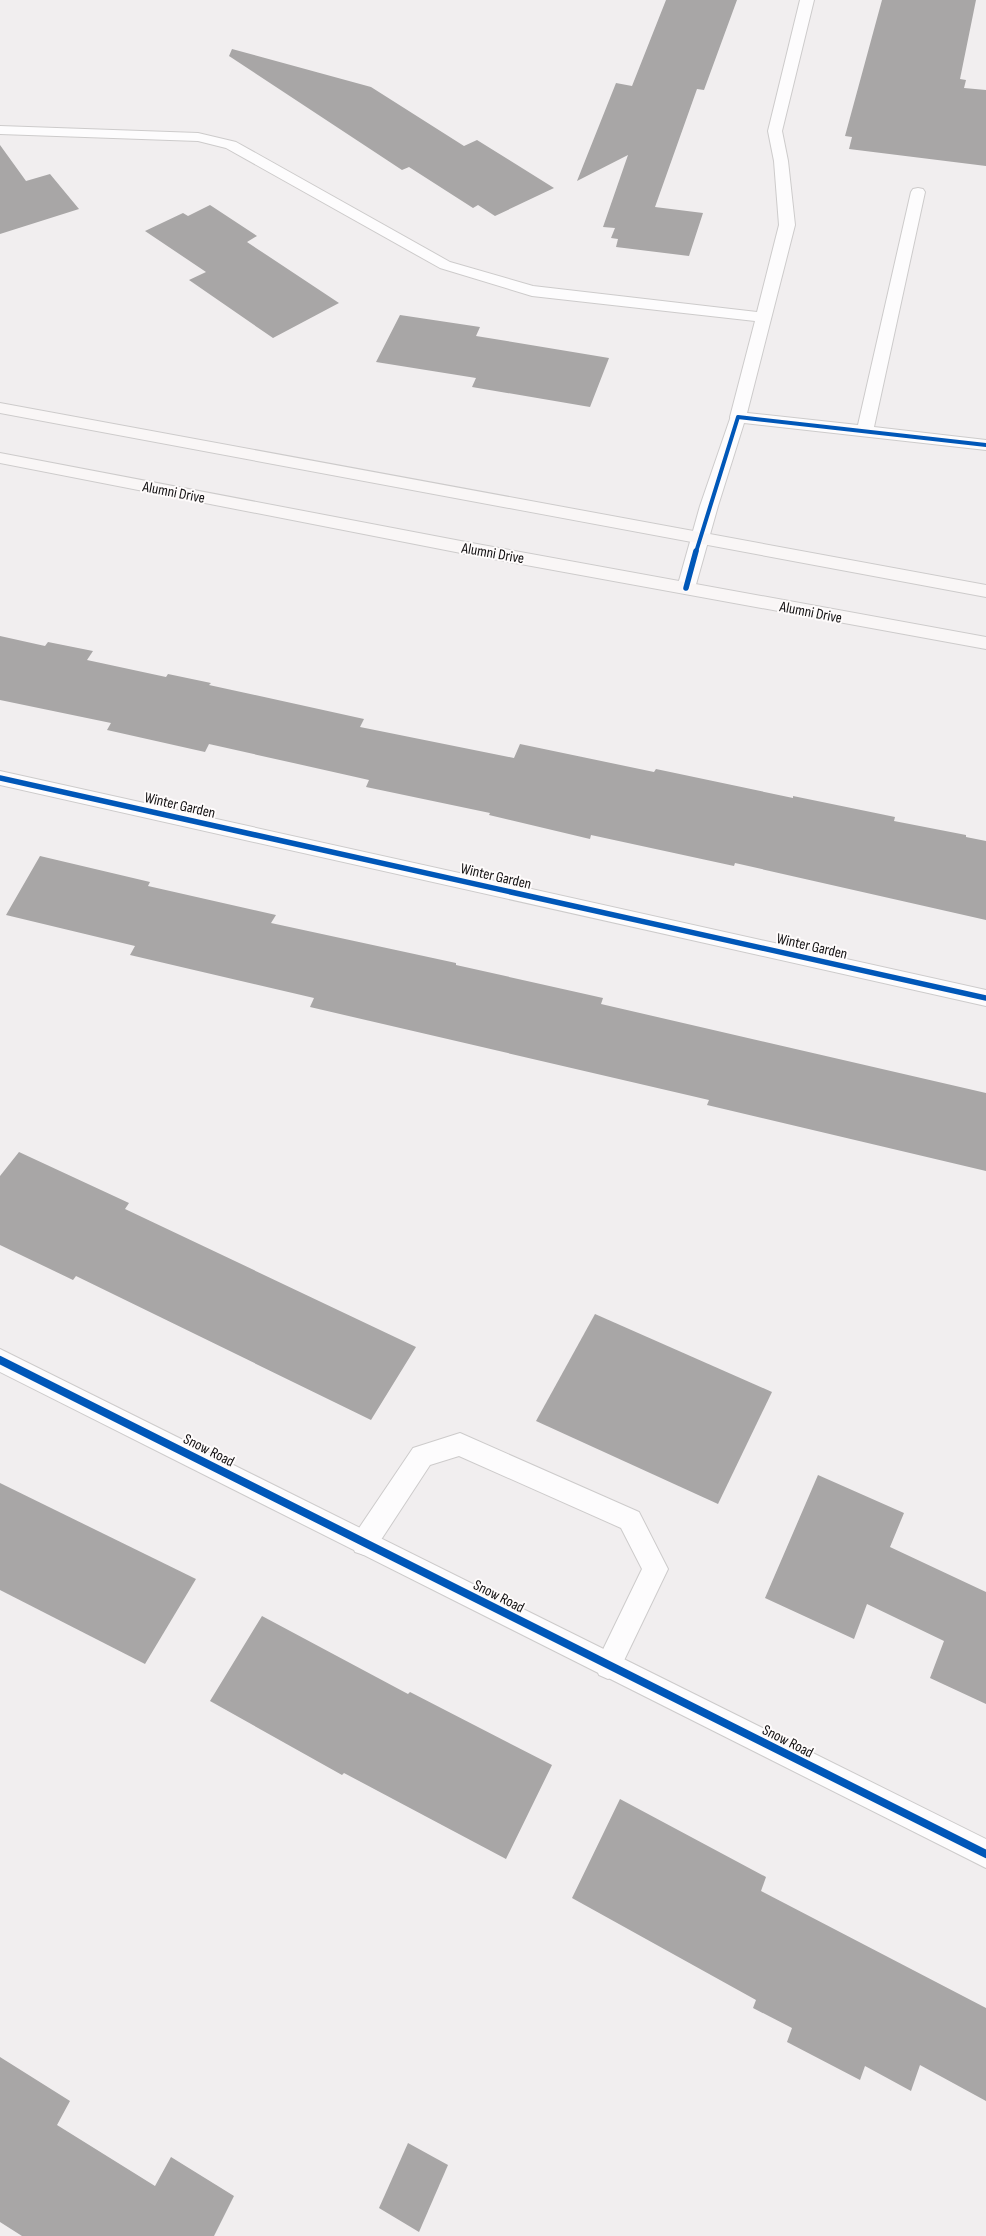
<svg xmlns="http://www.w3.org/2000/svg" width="986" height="2236" font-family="'Sofia Sans Condensed',sans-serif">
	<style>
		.building { fill: #a8a6a6 }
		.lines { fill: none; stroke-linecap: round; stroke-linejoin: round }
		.service-casing { stroke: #cdcbcb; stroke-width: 2 }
		.minor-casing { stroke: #cdcbcb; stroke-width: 2 }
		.secondary-casing { stroke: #cdcbcb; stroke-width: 2 }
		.service { fill: #fdfcfd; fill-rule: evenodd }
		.minor { fill: #fdfcfd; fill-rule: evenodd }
		.secondary { fill: #f9f6f6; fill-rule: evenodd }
		.cycleway-far2-casing { stroke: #fefbfb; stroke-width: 5.5 }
		.cycleway-far1-casing { stroke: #fefbfb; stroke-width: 8 }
		.cycleway-casing { stroke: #fefbfb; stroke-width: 10 }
		.cycleway-far2 { stroke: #0057b8; stroke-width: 4 }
		.cycleway-far1 { stroke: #0057b8; stroke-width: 5.5 }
		.cycleway { stroke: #0057b8; stroke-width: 8 }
		.labels { text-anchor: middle; stroke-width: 4; stroke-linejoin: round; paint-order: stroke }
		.street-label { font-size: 15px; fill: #100e0f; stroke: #fefbfb }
	</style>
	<rect width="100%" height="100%" fill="#f1eeef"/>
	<g class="building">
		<polygon points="666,0 737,0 704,90 697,89 655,207 703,213 689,256 616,247 618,239 611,238 615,228 603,227 628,155 577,181 616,83 632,86"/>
		<polygon points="882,0 976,0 960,79 966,80 964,88 986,90 986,166 849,149 852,137 845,136"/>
		<polygon points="232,49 371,87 464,146 477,140 554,188 495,216 478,205 473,208 409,167 402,170 229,56"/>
		<polygon points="0,145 26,181 50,174 79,209 0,234"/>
		<polygon points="210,205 257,236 247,242 339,303 273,338 189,280 206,272 145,231 183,213 188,216"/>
		<polygon points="400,315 480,327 476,336 609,358 590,407 472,387 476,378 376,362"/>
		<polygon points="0,636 45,646 48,642 93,651 87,660 166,677 168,674 211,683 209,685 364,719 360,727 514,758 520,744 654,772 656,769 793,798 793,796 895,817 894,821 966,835 966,837 986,841 986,920 735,863 734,866 591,835 590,839 489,815 490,813 366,787 369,780 209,744 205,752 107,730 111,723 0,700"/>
		<polygon points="40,856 150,882 148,886 276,915 271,923 456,963 456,965 603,998 601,1004 986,1093 986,1171 707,1105 709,1100 310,1007 314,998 130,955 135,946 6,915"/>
		<polygon points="19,1152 129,1203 125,1209 416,1347 371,1420 76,1276 73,1280 0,1245 0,1176"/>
		<polygon points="595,1314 772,1392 718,1504 536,1421"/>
		<polygon points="818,1475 904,1513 890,1547 986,1592 986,1704 930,1678 944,1641 867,1604 854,1639 765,1598"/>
		<polygon points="0,1483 196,1579 145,1664 0,1590"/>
		<polygon points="262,1616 408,1694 410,1692 552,1765 506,1859 344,1773 342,1775 210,1701"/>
		<polygon points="620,1799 766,1877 761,1891 986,2008 986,2101 920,2065 911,2091 865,2066 860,2080 787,2042 792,2028 753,2008 756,2000 572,1898"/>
		<polygon points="0,2057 70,2101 57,2125 155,2186 171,2157 234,2196 214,2236 22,2236 0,2222"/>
		<polygon points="408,2143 448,2165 419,2232 379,2208"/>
	</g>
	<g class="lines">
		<defs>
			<g id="service">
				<polygon points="800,0 814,0 782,131 788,161 795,225 746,417 744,421 732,421 730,417 755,321 532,296 440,268 226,148 198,141 0,134 0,126 198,133 236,142 450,262 533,286 757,312 779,225 774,161 768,131"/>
				<polygon points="460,1433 639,1512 668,1569 617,1675 608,1679 599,1675 595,1666 642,1569 621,1528 459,1456 430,1465 373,1552 364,1555 355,1552 351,1543 355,1534 413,1448"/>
			</g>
			<g id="minor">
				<polygon points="918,188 923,189 925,192 874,427 986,440 986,450 744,423 718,506 695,588 692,592 686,594 680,592 677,588 700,506 732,413 738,412 858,425 911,192 913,189"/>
				<polygon points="0,771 986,990 986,1006 0,785"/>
				<polygon points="0,1349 986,1839 986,1868 0,1372"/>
			</g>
			<g id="secondary">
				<polygon points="0,403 986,585 986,597 0,413"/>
				<polygon points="0,453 466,542 986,637 986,649 466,554 0,463"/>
			</g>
		</defs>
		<use href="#service" class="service-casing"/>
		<use href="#minor" class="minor-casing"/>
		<use href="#secondary" class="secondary-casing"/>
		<use href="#service" class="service"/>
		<use href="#minor" class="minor"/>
		<use href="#secondary" class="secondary"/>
		<defs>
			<polyline id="cycleway-far2" points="696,552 738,417 986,445"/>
			<g id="cycleway-far1">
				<polyline points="686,588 696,551"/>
				<polyline points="0,778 986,998"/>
			</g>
			<polyline id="cycleway" points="0,1360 986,1854"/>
		</defs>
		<use href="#cycleway-far2" class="cycleway-far2-casing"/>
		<use href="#cycleway-far1" class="cycleway-far1-casing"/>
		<use href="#cycleway" class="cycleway-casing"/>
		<use href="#cycleway-far2" class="cycleway-far2"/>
		<use href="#cycleway-far1" class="cycleway-far1"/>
		<use href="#cycleway" class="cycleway"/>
	</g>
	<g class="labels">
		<g class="street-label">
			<text transform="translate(174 492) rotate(11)" y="5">Alumni Drive</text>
			<text transform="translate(493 553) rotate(10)" y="5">Alumni Drive</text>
			<text transform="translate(811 612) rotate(11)" y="5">Alumni Drive</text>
			<text transform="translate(180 805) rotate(13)" y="5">Winter Garden</text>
			<text transform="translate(496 876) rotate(13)" y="5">Winter Garden</text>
			<text transform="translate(812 946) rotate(13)" y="5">Winter Garden</text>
			<text transform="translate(209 1450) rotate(27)" y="5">Snow Road</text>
			<text transform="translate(499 1596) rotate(27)" y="5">Snow Road</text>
			<text transform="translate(788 1741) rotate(27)" y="5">Snow Road</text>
		</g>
	</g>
</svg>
